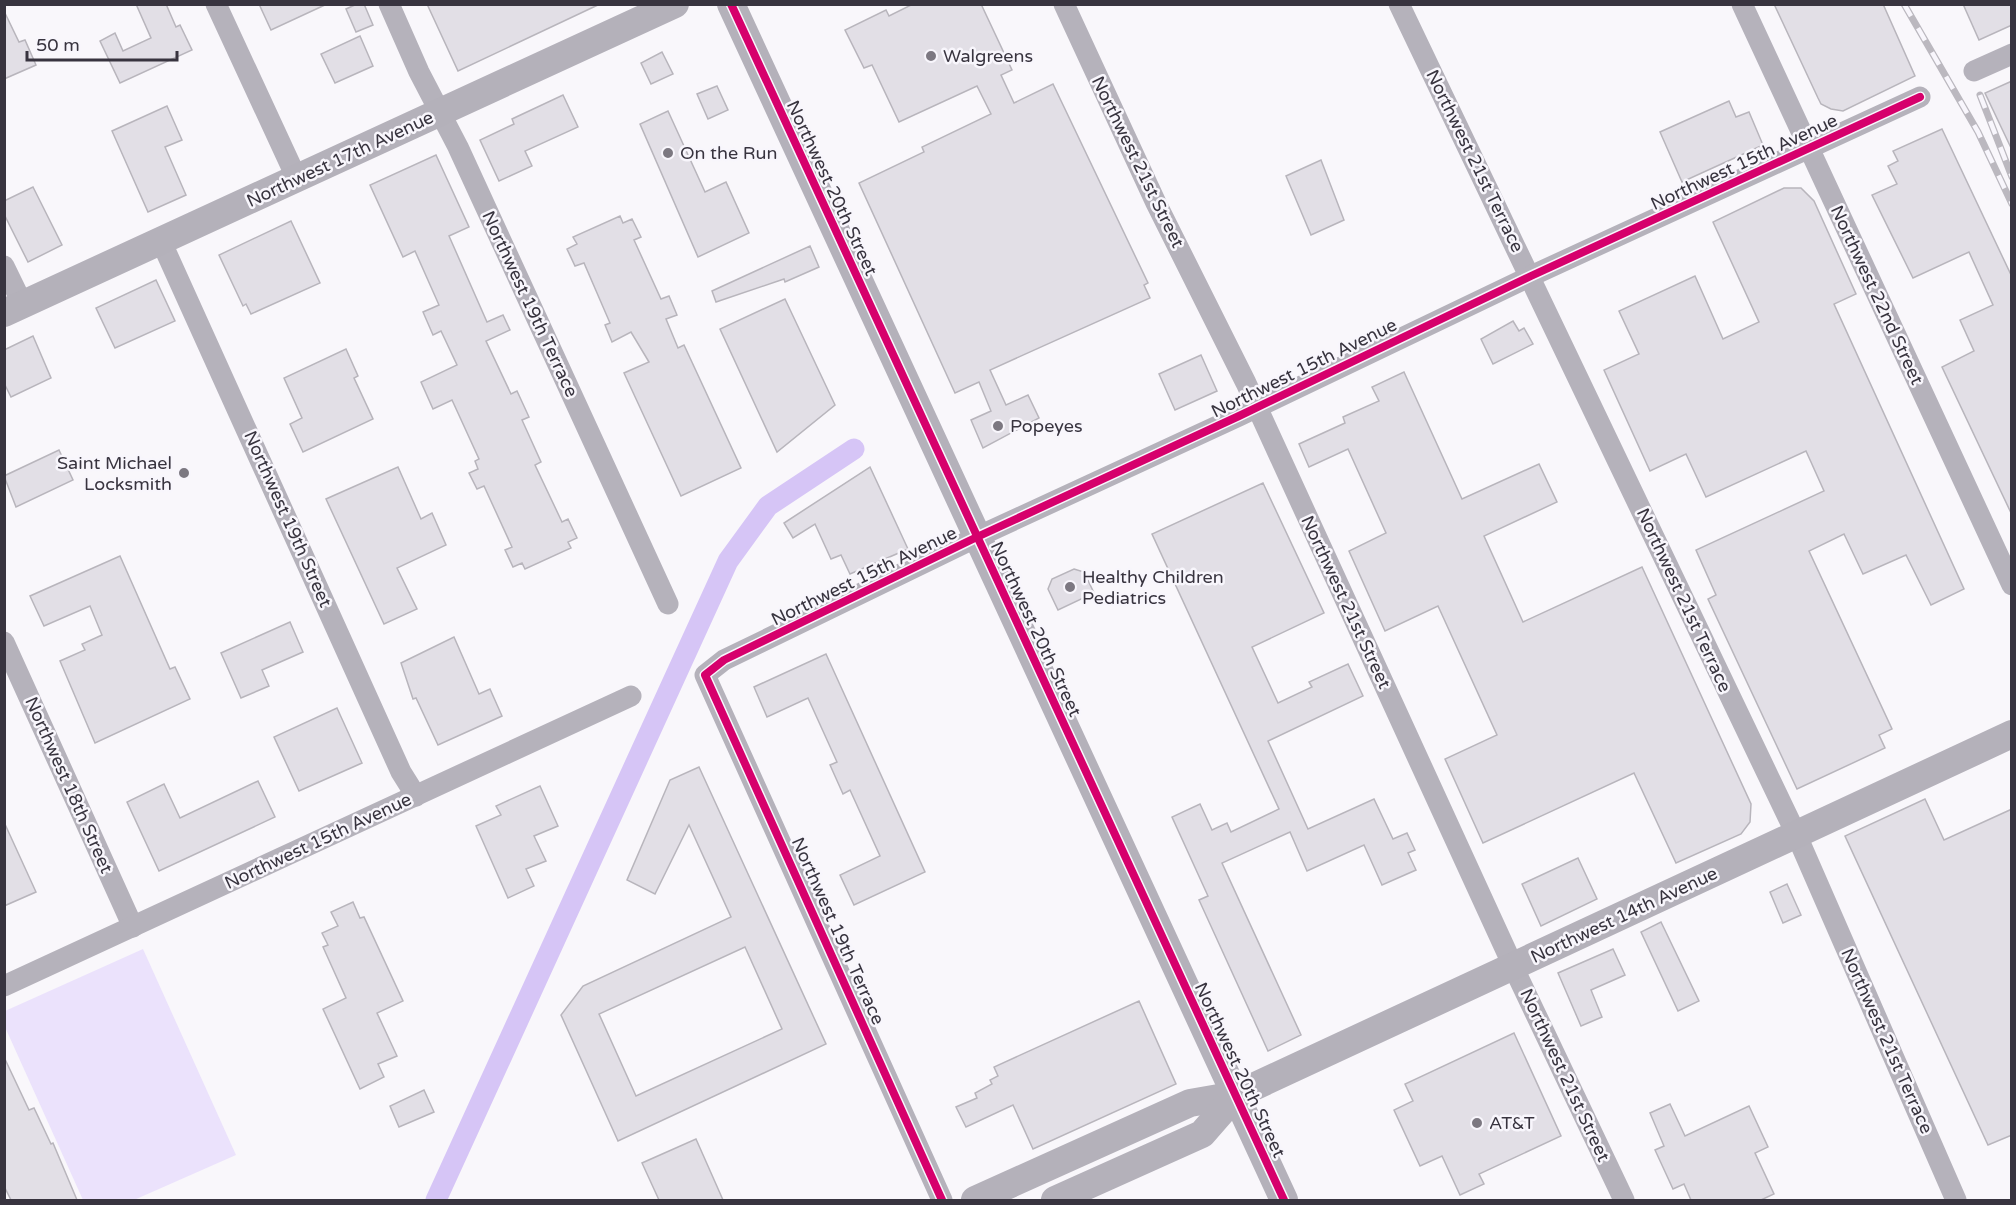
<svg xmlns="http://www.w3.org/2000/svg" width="2016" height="1205" font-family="'Varela Round',sans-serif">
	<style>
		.green { fill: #ebe2fc }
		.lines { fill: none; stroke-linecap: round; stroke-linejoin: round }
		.canal { stroke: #d6c5f6; stroke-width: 21 }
		.building { fill: #e2dfe6; stroke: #b8b5bc; stroke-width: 1.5; fill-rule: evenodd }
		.street { stroke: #b5b2bb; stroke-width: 21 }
		.secondary { stroke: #b4b1ba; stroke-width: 28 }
		.rail-casing { stroke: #bbb8bf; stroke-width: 7 }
		.rail { stroke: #f8f6fc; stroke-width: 4.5; stroke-dasharray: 14; stroke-linecap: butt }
		.cycleway-casing { stroke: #f8f6fc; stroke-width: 11 }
		.cycleway { stroke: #d6006c; stroke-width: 8 }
		.poi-dot { fill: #7c7881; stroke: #f8f6fc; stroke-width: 2 }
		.labels { text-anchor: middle; stroke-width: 5; stroke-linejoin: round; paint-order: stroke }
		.poi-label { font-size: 18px; fill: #38343f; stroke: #f8f6fc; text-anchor: start }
		.street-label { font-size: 18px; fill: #38343f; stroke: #f8f6fc }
	</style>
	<rect width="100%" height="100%" fill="#f9f7fb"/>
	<polygon class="green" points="143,949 236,1155 134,1200 83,1200 5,1027 5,1011"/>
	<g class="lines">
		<polyline class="canal" points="436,1200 728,561 768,506 854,449"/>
	</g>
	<g class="building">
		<polygon points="136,4 166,4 176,27 180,25 192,50 120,83 100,41 115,33 123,51 151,38"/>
		<polygon points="259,4 327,4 271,30"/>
		<polygon points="357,4 364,4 373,25 356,32 346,9"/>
		<polygon points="427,4 600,4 458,71"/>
		<polygon points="913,4 981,4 1012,70 1001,75 1014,103 1053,84 1148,283 1144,285 1150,298 990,370 1006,405 1028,395 1039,418 983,448 971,420 991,411 979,382 955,393 859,183 924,152 922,147 991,114 977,86 899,122 872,65 864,68 845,30 886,10 889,16"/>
		<polygon points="1774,4 1883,4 1915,76 1843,111 1831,109 1821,104 1818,98"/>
		<polygon points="1963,4 2012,4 2012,25 1979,40"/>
		<polygon points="4,11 19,42 25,40 36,65 4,79"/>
		<polygon points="360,36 373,66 335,83 321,54"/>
		<polygon points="662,52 673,74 651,84 641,63"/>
		<polygon points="2012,81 2012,150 1985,93"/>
		<polygon points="717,86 728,110 708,119 697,94"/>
		<polygon points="563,95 578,127 525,151 532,166 499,181 480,140 514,124 512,119"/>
		<polygon points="1729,101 1736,117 1749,112 1763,145 1682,182 1660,132"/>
		<polygon points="167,106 182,140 165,147 186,195 148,212 112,131"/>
		<polygon points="668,111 705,192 726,182 749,233 698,257 640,124"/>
		<polygon points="1942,129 2012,277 2012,515 1942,367 1974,351 1960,320 1993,305 1969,252 1913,278 1872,195 1897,184 1888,166 1898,161 1893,151"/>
		<polygon points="436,155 469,227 449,236 487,322 503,315 510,330 486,341 511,394 517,391 529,417 522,420 541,462 535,465 562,522 568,519 577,538 568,542 571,548 525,569 522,563 513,567 505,550 512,547 484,486 477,489 469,473 478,469 475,461 479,459 452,400 433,409 421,382 457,365 441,331 433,335 423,312 439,305 415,251 403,257 370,185"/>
		<polygon points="1321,160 1344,220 1311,235 1286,176"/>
		<polygon points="33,187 62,245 28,262 4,214 4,201"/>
		<polygon points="1784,188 1801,188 1814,201 1856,294 1834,304 1964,589 1931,605 1906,555 1863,574 1844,534 1809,551 1892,729 1879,735 1885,748 1797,789 1708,599 1716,595 1696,550 1824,491 1806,451 1706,497 1686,454 1650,471 1604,370 1639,354 1619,311 1695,276 1723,339 1759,322 1713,222"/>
		<polygon points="620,216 623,223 632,219 641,237 634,240 661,299 669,296 677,315 666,319 678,348 684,345 741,468 681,496 624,373 649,362 631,332 612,342 605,325 610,323 584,263 575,266 567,249 577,244 573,237"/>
		<polygon points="291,221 320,283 251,314 246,304 243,306 219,255"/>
		<polygon points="810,246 819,267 785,282 784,279 716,302 712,291"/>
		<polygon points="156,280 175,321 115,348 96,308"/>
		<polygon points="785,299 835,405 777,452 720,329"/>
		<polygon points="1513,321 1519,331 1524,328 1533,344 1493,364 1481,339"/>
		<polygon points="33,336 51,378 11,397 4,383 4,350"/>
		<polygon points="346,349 358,376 354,378 373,419 303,452 290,424 302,418 284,378"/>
		<polygon points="1201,355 1217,391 1175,410 1159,374"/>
		<polygon points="1404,372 1462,499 1539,464 1557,502 1484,536 1523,622 1642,567 1751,804 1750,822 1741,834 1676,863 1634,773 1483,843 1445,759 1497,735 1438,606 1385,631 1349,551 1386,533 1348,449 1309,467 1299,444 1345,423 1343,417 1379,401 1372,387"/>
		<polygon points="59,450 73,480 16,507 4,476"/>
		<polygon points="398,467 421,519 432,513 446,545 397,568 417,609 384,624 326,499"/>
		<polygon points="870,467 908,549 850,574 841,555 831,559 815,524 793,538 784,523"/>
		<polygon points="1263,483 1324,613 1252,647 1278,703 1312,687 1309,682 1348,664 1363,696 1268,741 1308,829 1374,799 1393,839 1407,833 1415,850 1408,853 1416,870 1382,885 1364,845 1307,871 1290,832 1222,863 1301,1035 1268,1051 1199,900 1208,896 1172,817 1200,804 1212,830 1227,823 1231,832 1279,809 1152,534"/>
		<polygon points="120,556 170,669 175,667 190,699 95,743 60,661 85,650 82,644 102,635 90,606 44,626 30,596"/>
		<polygon points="1074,569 1084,572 1094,593 1058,610 1048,589 1052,579"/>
		<polygon points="290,622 303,652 262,670 269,686 241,698 221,653"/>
		<polygon points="454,637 479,694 490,689 502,716 438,745 416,698 413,699 401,663"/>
		<polygon points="826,654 925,872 854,905 840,875 880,856 850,790 843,794 830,765 837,762 808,698 767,717 754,687"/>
		<polygon points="337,708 362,763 299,791 274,737"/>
		<path d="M699 767 826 1044 618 1141 561 1015 583 986 731 917 689 825 655 894 627 880 670 780ZM745 947 782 1029 636 1096 599 1014Z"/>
		<polygon points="258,781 275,817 159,871 127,802 164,784 180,818"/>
		<polygon points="540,786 558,826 534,836 546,861 526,869 534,886 508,898 476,826 501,815 496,806"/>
		<polygon points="1925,799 1944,840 2012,809 2012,1135 1988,1145 1845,836"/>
		<polygon points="4,822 36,892 4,906"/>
		<polygon points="1578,858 1597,899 1541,926 1522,884"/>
		<polygon points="1787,884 1801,915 1783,923 1770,892"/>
		<polygon points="353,902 360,918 364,917 403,1001 377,1013 397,1056 378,1064 384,1077 360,1089 323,1009 346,998 323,947 328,945 322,933 338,926 331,912"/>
		<polygon points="1661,922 1699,1001 1678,1011 1641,932"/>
		<polygon points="1613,949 1625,975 1591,990 1602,1017 1581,1026 1558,973"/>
		<polygon points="1139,1001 1176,1084 1033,1149 1013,1105 966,1127 956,1107 977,1098 975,1093 992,1084 990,1080 998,1076 994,1067"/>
		<polygon points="1514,1033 1561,1136 1479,1174 1484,1184 1460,1195 1442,1156 1420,1166 1394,1110 1413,1101 1405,1084"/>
		<polygon points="4,1057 29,1110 34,1108 51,1144 53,1143 77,1200 11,1200 4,1186"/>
		<polygon points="424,1090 434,1112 399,1127 390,1106"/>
		<polygon points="1670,1104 1685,1136 1749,1106 1768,1147 1755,1153 1774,1194 1761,1200 1691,1200 1684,1184 1673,1189 1655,1150 1664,1146 1650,1113"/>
		<polygon points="696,1139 723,1200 659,1200 642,1163"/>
	</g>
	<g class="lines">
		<g class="street">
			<polyline points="216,4 297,179"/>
			<polyline points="389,4 419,72 458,147 668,604"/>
			<polyline points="1064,4 1156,203 1246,383 1519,979 1624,1200"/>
			<polyline points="1399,4 1797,836 1956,1200"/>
			<polyline points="1742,4 2012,585"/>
			<polyline points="1974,71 2012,54"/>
			<polyline points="161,241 401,772 416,796"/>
			<polyline points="4,266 23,305"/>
			<polyline points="4,642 133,927"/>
			<polyline points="4,986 631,696"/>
			<polyline points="942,1200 705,675 724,660 977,537 1239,416 1531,276 1920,97"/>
		</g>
		<g class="secondary">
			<polyline points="731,4 1284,1200"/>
			<polyline points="4,313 675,4"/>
			<polyline points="975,1200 1190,1103 1236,1095 2012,734"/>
			<polyline points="1055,1200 1202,1134 1236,1095"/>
		</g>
		<defs>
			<g id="rail">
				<polyline points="1904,4 1978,132 2012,204"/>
				<polyline points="1980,95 2012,177"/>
			</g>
		</defs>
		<use href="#rail" class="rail-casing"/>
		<use href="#rail" class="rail"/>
		<defs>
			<g id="cycleway">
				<polyline points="731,4 1284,1200"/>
				<polyline points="942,1200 705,675 724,660 977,537 1239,416 1531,276 1920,97"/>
			</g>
		</defs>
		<use href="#cycleway" class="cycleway-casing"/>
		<use href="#cycleway" class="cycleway"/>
	</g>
	<g class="poi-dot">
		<circle cx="931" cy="56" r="6"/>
		<circle cx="668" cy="153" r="6"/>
		<circle cx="998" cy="426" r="6"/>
		<circle cx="184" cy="473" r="6"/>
		<circle cx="1070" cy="587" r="6"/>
		<circle cx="1477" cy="1123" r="6"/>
	</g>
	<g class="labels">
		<g class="poi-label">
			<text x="943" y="62">Walgreens</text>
			<text x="680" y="159">On the Run</text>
			<text x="1010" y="432">Popeyes</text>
			<text x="172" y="469" text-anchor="end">Saint Michael<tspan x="172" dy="21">Locksmith</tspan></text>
			<text x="1082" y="583">Healthy Children<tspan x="1082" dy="21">Pediatrics</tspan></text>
			<text x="1489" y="1129">AT&amp;T</text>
		</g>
		<g class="street-label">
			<text transform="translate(340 159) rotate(-25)" y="6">Northwest 17th Avenue</text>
			<text transform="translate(1475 161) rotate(64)" y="6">Northwest 21st Terrace</text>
			<text transform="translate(1138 162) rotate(64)" y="6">Northwest 21st Street</text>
			<text transform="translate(1744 162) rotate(-25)" y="6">Northwest 15th Avenue</text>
			<text transform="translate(832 188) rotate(65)" y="6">Northwest 20th Street</text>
			<text transform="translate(1877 295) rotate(65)" y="6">Northwest 22nd Street</text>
			<text transform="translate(530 304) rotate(65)" y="6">Northwest 19th Terrace</text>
			<text transform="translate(1304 368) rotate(-26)" y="6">Northwest 15th Avenue</text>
			<text transform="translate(288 519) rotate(66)" y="6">Northwest 19th Street</text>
			<text transform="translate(864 576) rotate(-26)" y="6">Northwest 15th Avenue</text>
			<text transform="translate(1684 600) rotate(65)" y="6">Northwest 21st Terrace</text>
			<text transform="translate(1346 602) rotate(65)" y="6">Northwest 21st Street</text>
			<text transform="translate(1036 629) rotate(65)" y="6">Northwest 20th Street</text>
			<text transform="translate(69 785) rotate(66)" y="6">Northwest 18th Street</text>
			<text transform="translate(318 841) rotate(-25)" y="6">Northwest 15th Avenue</text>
			<text transform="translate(1624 915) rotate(-25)" y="6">Northwest 14th Avenue</text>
			<text transform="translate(838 931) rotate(66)" y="6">Northwest 19th Terrace</text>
			<text transform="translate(1887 1041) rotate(66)" y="6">Northwest 21st Terrace</text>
			<text transform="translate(1240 1070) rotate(65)" y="6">Northwest 20th Street</text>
			<text transform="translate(1565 1075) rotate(65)" y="6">Northwest 21st Street</text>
		</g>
	</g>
	<rect width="2016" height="1205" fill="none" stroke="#38343f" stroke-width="12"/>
	<path d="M27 51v9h150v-9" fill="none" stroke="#38343f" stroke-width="3"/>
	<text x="36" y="51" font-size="18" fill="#38343f" stroke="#f8f6fc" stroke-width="4.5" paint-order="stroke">50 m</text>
</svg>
